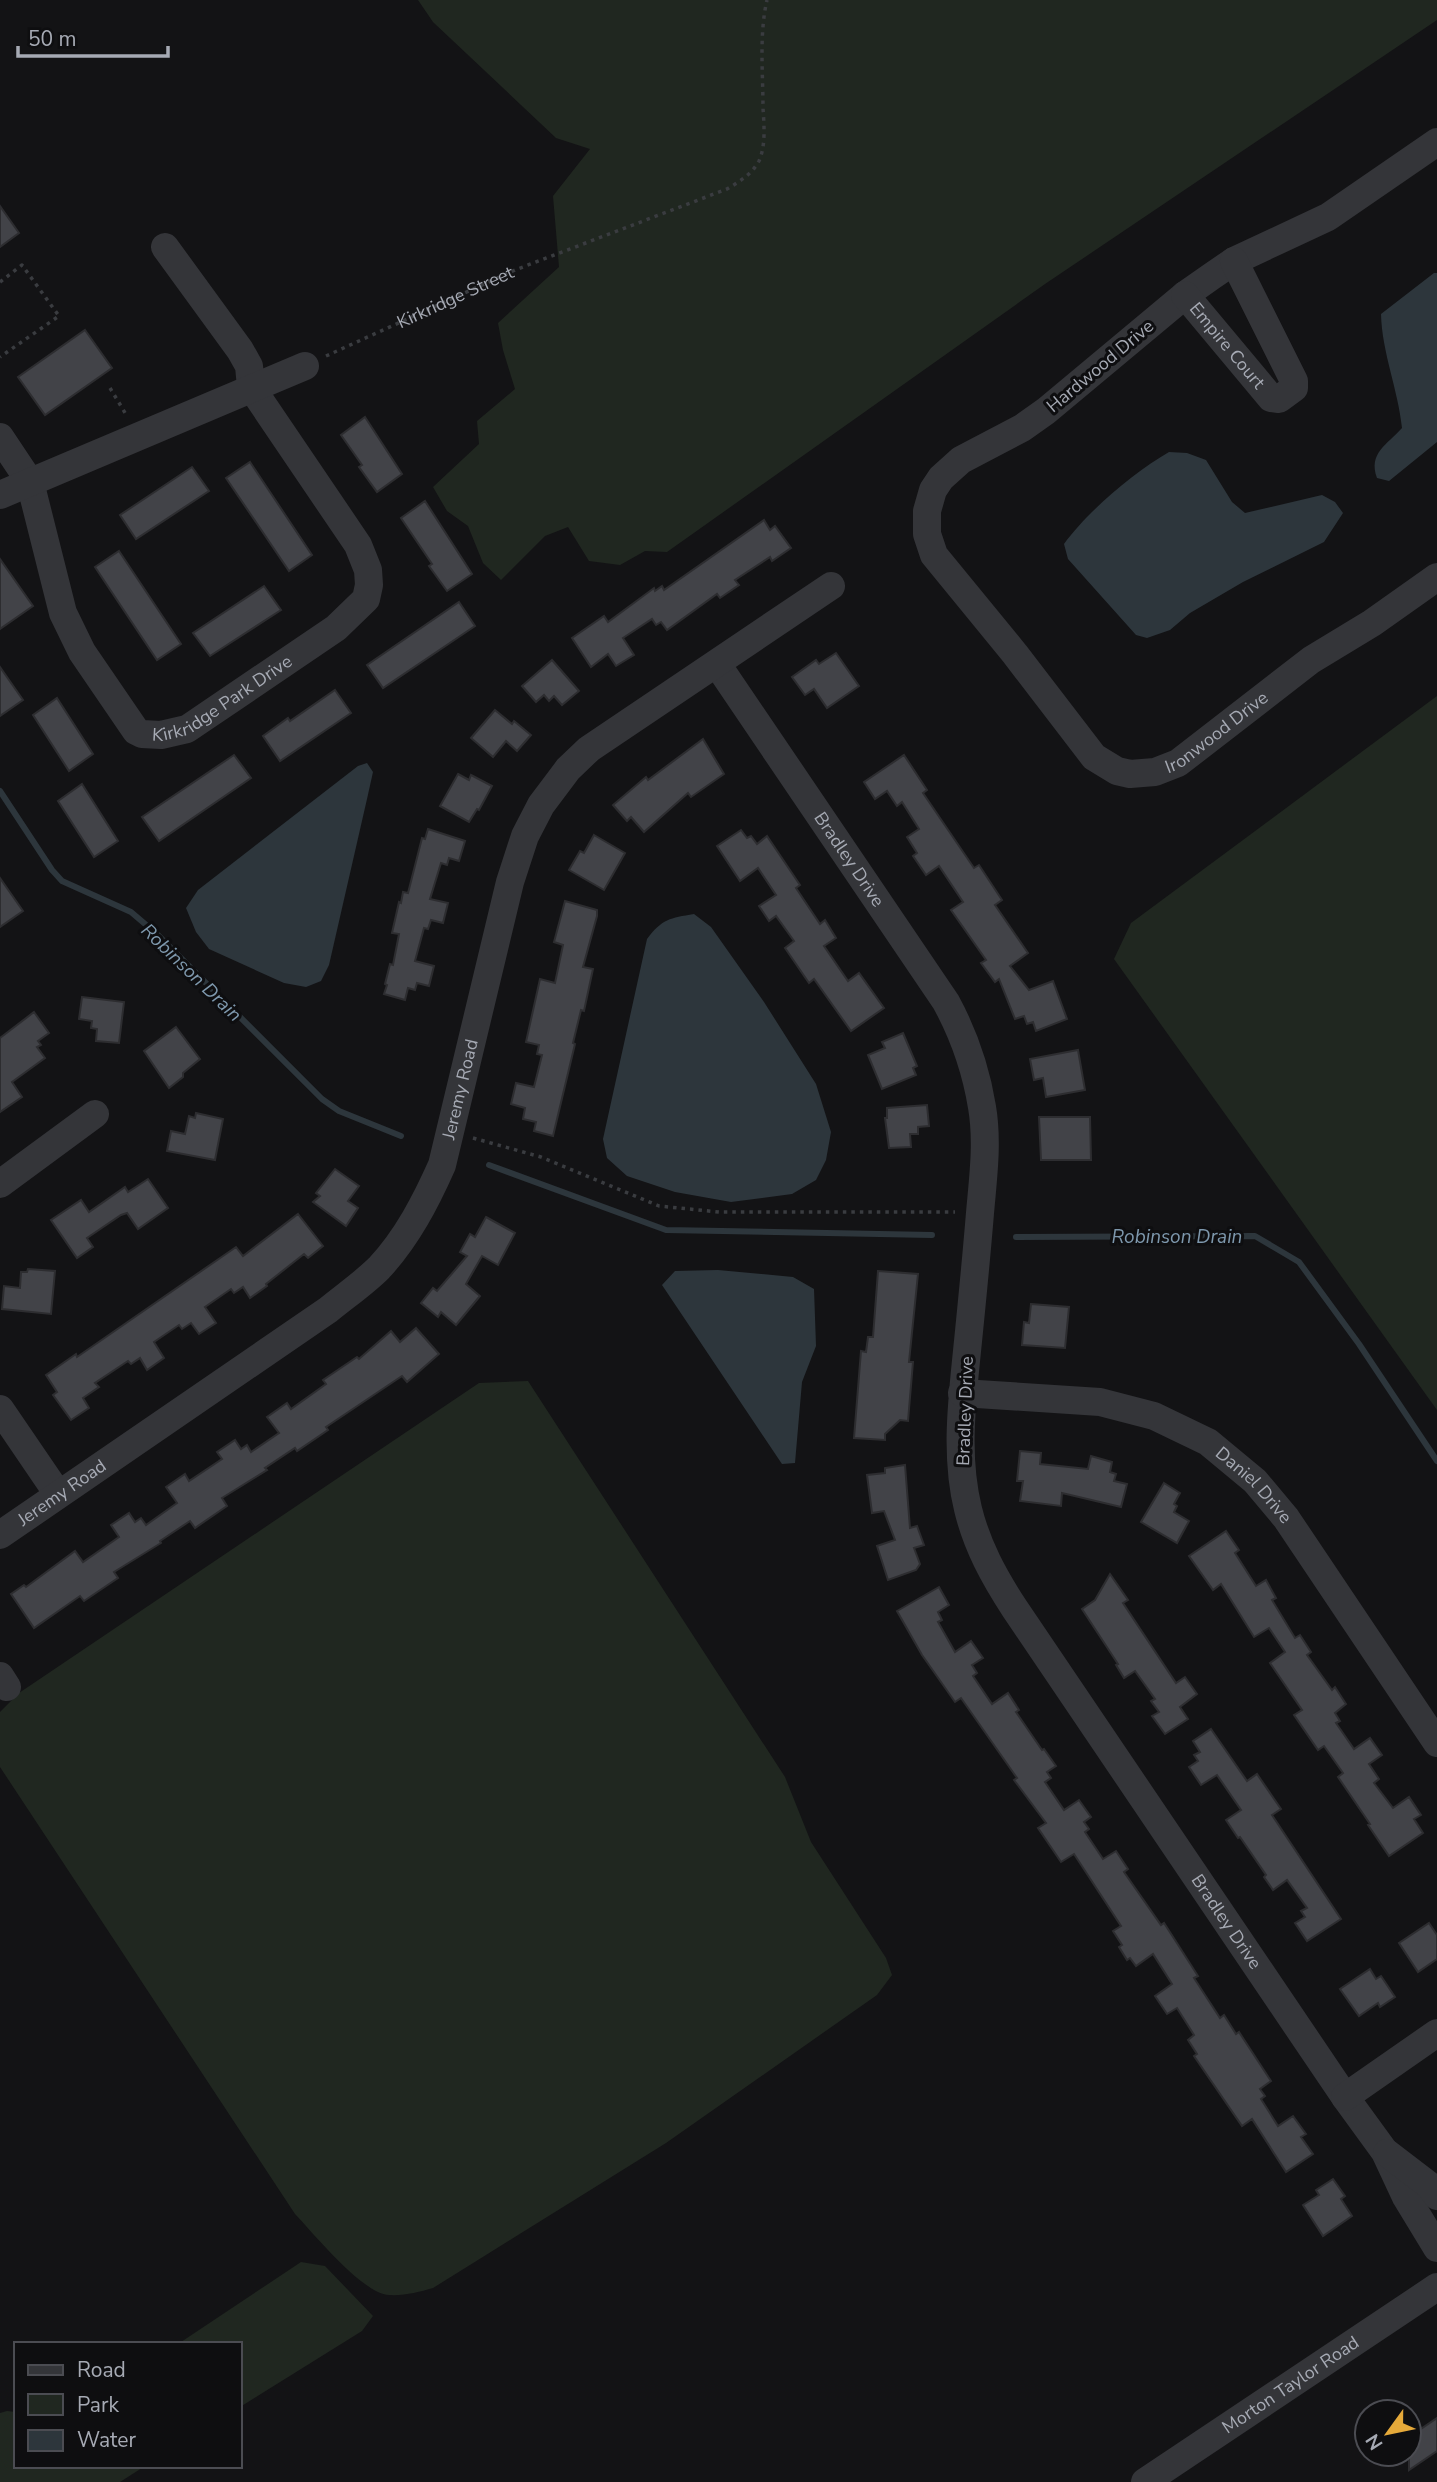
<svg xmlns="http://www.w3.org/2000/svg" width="1437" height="2482" font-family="'Nunito Sans',sans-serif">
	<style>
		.green { fill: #202720 }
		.water { fill: #2d363c }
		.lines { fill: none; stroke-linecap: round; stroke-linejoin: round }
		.stream { stroke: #2d363c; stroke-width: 6 }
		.building { fill: #424348; stroke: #2d2d30; stroke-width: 2 }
		.path { stroke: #3a3c40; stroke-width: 3.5; stroke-dasharray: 3.5 5; stroke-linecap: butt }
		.minor { stroke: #343539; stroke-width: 28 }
		.labels { text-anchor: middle; stroke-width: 6; stroke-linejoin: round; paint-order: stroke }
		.street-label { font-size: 18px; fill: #a6aab4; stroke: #0e0e10 }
		.water-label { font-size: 19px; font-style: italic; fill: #7e98ad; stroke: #0e0e10 }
	</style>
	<rect width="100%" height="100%" fill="#131315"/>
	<g class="green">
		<polygon points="418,0 1437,0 1437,20 1045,284 667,552 645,551 620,565 589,561 568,527 545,536 501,580 483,563 468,526 447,511 433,487 479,444 477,421 515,389 503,350 498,323 559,267 553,196 590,149 556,138 433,22"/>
		<polygon points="1437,696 1437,1410 1114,959 1131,923"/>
		<path d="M528 1381 785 1777 811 1842 886 1958 892 1975 877 1995 666 2143 433 2288C419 2292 404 2296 389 2295 363 2294 314 2234 295 2214L0 1767V1712L19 1693 479 1383Z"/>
		<polygon points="301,2262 325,2266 373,2316 362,2331 240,2407 240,2344 178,2344"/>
		<polygon points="7,2411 16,2412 16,2466 145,2466 120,2482 0,2482 0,2413"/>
	</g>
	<g class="water">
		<path d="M1434 273H1437V442L1389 481 1377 478C1368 453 1387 445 1402 428 1398 389 1382 353 1381 314Z"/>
		<path d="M1169 452 1187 453 1206 460 1232 502 1245 513 1322 495 1335 502 1343 513 1324 542 1243 582 1190 613 1170 630 1147 638 1136 635 1068 559 1064 544C1088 511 1134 472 1169 452Z"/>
		<polygon points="367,763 373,772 367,799 329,965 321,981 306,987 284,983 209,949 196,932 186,908 198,890 358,766"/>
		<path d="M694 914 711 927 764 1002 816 1084 831 1132 826 1160 816 1180 792 1194 731 1202 675 1192 627 1176 607 1158 603 1139 647 939C662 919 670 918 694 914Z"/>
		<polygon points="718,1270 793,1277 814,1289 816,1346 802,1382 795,1463 782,1464 662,1285 675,1271"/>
	</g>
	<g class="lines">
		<g class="stream">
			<polyline points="0,791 52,870 62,881 131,912 158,935 322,1099 339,1111 401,1136"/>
			<polyline points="489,1165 666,1230 932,1235"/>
			<polyline points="1016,1237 1255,1236 1299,1262 1359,1344 1437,1461"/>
		</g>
	</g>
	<g class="building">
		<polygon points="0,206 19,233 0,247"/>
		<polygon points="85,330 112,368 45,415 18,377"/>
		<polygon points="365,417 402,474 377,492 359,467 362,465 341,435"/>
		<polygon points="250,462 312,555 289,571 226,478"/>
		<polygon points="192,467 209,491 136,539 120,515"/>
		<polygon points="425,501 472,574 447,591 429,566 432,564 401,518"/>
		<polygon points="764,520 770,530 775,526 791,548 772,561 770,557 735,580 739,585 720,598 717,594 667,630 661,622 656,625 652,619 623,638 634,655 616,666 608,654 591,667 572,638 604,616 608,622 654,588 655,591 662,586 664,590"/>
		<polygon points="119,551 181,644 157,660 95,567"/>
		<polygon points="0,559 33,606 0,629"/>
		<polygon points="264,586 281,610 210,656 193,633"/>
		<polygon points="459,602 475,626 383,688 367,665"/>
		<polygon points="836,653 859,686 827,708 814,689 805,695 792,677 816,660 819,664"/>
		<polygon points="552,660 579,691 562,705 554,696 549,701 544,695 536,702 522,686"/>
		<polygon points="0,667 23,700 0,716"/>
		<polygon points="335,690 351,713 280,761 263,736 288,718 290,721"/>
		<polygon points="57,698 93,754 69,771 33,715"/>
		<polygon points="495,710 512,724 514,721 531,735 517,751 506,741 493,757 471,738"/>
		<polygon points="703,739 724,774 691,797 688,793 644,832 631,817 627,821 613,805 646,777 648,780"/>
		<polygon points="234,755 251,778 159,841 142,817"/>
		<polygon points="904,755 927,790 923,793 974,868 979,865 1002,900 995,905 1028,953 1010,966 1029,990 1053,981 1067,1019 1036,1031 1033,1022 1027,1024 1024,1016 1015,1019 999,979 995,982 981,963 986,960 951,910 963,902 939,866 926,875 913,856 917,853 907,837 919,829 902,802 897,806 887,791 875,799 864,782"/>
		<polygon points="458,774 469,780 471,775 492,786 479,810 477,809 469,822 440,806"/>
		<polygon points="82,784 118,841 94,857 58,801"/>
		<polygon points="428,829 465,841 459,861 449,858 447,865 441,863 430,899 448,903 443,923 431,920 428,929 424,928 415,961 434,966 429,986 417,983 415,990 408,988 405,1000 384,994 387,985 385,984 390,964 393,965 399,934 392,933 399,902 401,903 403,892 408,893 422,838 425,839"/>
		<polygon points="741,830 747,838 751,836 757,844 767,836 800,885 796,888 820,924 825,920 836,938 824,946 848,981 859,973 884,1008 851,1031 814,979 809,983 785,948 794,941 776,916 769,921 759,906 776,895 758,868 740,881 717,846"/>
		<polygon points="594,835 625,853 604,890 569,870 580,851 584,853"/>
		<polygon points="0,878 23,911 0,927"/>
		<polygon points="565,901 597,910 597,916 583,967 593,969 584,1011 581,1010 573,1043 575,1044 553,1136 534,1131 536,1122 523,1119 525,1108 511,1104 516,1083 534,1087 542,1055 537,1054 539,1045 526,1042 540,979 555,983 563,945 554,942"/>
		<polygon points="82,997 124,1002 119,1043 96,1041 97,1029 91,1028 92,1021 79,1019"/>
		<polygon points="34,1012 49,1033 38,1041 41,1045 37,1047 45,1058 12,1082 22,1097 0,1112 0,1038"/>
		<polygon points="176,1027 200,1059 183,1073 183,1077 169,1088 144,1051"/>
		<polygon points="903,1033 917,1066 913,1068 916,1075 882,1089 868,1055 885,1048 882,1042"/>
		<polygon points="1078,1050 1085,1090 1046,1097 1043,1078 1034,1080 1030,1059"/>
		<polygon points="927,1105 929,1126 918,1127 918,1134 910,1134 911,1147 889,1148 885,1118 887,1118 887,1108"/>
		<polygon points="196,1113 223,1119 215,1160 167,1151 171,1131 185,1134 189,1116 195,1118"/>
		<polygon points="1039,1117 1090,1117 1091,1160 1041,1160"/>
		<polygon points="335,1169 359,1186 348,1201 358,1208 346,1226 313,1202 320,1196 316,1193"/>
		<polygon points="148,1179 168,1208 138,1229 127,1213 121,1215 87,1238 93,1247 77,1258 51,1220 81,1200 89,1212 125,1187 128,1192"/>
		<polygon points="298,1214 323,1246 308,1258 304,1254 266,1284 267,1286 250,1298 243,1287 234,1293 231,1289 205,1307 216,1323 199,1334 191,1323 182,1329 179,1325 154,1342 164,1358 147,1370 140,1358 131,1364 128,1361 95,1383 99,1387 83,1398 89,1408 71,1420 53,1395 57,1392 46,1375 76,1354 77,1357 236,1247 243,1256"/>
		<polygon points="486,1217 515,1233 498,1265 482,1256 466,1284 480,1296 456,1325 441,1312 438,1317 421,1303 433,1288 437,1291 467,1256 460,1252 470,1234 475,1237"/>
		<polygon points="28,1269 55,1271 51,1314 2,1309 4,1286 20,1288 21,1272 27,1272"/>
		<polygon points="878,1271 918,1274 909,1362 913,1362 908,1421 900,1420 885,1434 885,1440 854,1438 861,1351 866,1352 868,1337 873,1337"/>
		<polygon points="1031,1304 1069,1307 1065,1348 1022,1345 1024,1322 1029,1323"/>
		<polygon points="416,1328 439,1354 407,1382 402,1376 326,1427 328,1430 297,1451 295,1448 265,1468 267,1470 222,1498 227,1506 195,1528 190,1521 160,1541 161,1543 114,1572 118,1578 84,1601 80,1596 34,1628 11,1594 24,1585 26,1587 75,1551 83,1562 119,1537 111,1525 129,1513 135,1522 141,1518 146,1525 177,1503 166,1487 185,1474 189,1481 222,1459 217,1452 235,1440 241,1449 247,1445 251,1452 279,1433 267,1417 287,1403 291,1409 326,1384 323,1380 357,1357 359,1359 391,1331 400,1342"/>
		<polygon points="1020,1451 1041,1453 1040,1464 1088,1469 1091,1456 1112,1462 1110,1472 1116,1474 1114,1481 1127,1484 1121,1507 1062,1493 1061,1506 1020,1501 1023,1481 1017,1481"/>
		<polygon points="905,1465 910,1528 917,1526 924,1545 914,1548 920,1564 916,1570 888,1580 877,1546 895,1540 884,1511 872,1513 867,1475 885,1473 885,1468"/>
		<polygon points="1164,1483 1180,1493 1174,1504 1177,1506 1174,1512 1189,1521 1177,1543 1141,1522"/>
		<polygon points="1226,1531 1239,1550 1235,1553 1256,1586 1266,1580 1276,1598 1272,1600 1295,1638 1300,1635 1311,1652 1307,1655 1332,1690 1335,1687 1346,1704 1335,1713 1340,1721 1336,1723 1354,1749 1370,1738 1382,1755 1369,1764 1379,1779 1374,1783 1393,1808 1409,1797 1421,1815 1414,1819 1423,1833 1389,1856 1368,1825 1370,1824 1338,1777 1343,1773 1324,1746 1318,1750 1294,1715 1302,1710 1270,1663 1285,1652 1269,1628 1254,1637 1221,1584 1213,1590 1189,1556"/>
		<polygon points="1110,1574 1128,1600 1123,1603 1176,1683 1185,1677 1197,1694 1180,1707 1188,1719 1165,1734 1152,1716 1159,1712 1151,1701 1155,1699 1135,1671 1124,1678 1116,1665 1118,1664 1082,1609 1095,1600"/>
		<polygon points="939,1587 949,1605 938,1612 942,1620 938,1622 955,1652 971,1641 983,1658 972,1665 977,1673 973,1676 992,1704 1008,1693 1019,1710 1016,1712 1042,1750 1044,1749 1056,1766 1047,1772 1051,1778 1045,1782 1064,1810 1079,1800 1091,1817 1084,1822 1089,1829 1085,1832 1103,1859 1116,1851 1128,1869 1124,1872 1161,1925 1164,1923 1175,1940 1198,1976 1194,1978 1220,2018 1224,2015 1236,2034 1239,2032 1271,2081 1260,2089 1265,2096 1261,2099 1278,2126 1293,2116 1306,2134 1301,2137 1313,2154 1286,2172 1252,2119 1242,2126 1194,2056 1197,2054 1188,2040 1194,2035 1177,2008 1167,2014 1155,1996 1172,1984 1153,1954 1136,1966 1130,1958 1127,1960 1119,1947 1122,1945 1113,1931 1121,1926 1074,1854 1061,1862 1038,1828 1046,1823 1014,1780 1017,1778 961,1698 955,1702 922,1655 897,1611"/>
		<polygon points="1211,1729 1247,1781 1257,1774 1281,1809 1272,1815 1341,1919 1307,1941 1295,1923 1305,1917 1301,1911 1307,1908 1287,1880 1273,1890 1264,1877 1266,1875 1240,1837 1238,1838 1226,1820 1241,1810 1217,1775 1201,1785 1189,1767 1198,1761 1194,1755 1200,1752 1193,1741"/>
		<polygon points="1429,1923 1437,1935 1437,1959 1418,1972 1399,1943"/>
		<polygon points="1370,1969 1376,1979 1381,1976 1395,1997 1380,2007 1378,2003 1359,2016 1340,1989"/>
		<polygon points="1333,2179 1345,2196 1341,2199 1352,2216 1323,2236 1303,2205 1319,2195 1316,2190"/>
		<polygon points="1437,2418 1437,2451 1409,2470 1409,2437"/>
	</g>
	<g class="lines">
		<g class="path">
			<polyline points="0,282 22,265 59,316 0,357"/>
			<path id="s1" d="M326 356 515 270 727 189C739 182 752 174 759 161 766 145 764 125 763 108 763 73 759 34 767 0"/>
			<polyline points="110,388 127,416"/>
			<polyline points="473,1138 541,1157 659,1206 719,1212 955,1212"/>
		</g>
		<g class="minor">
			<path id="s2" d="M1437 142 1328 217 1234 261 1212 276 1185 295 1046 411 1022 428 961 460 941 478 933 490 927 511V534L934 555 1015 654 1094 757 1117 771 1130 774 1155 772 1178 763 1311 660 1372 623 1437 577"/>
			<path id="s3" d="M1185 295 1271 398 1279 399 1294 388V381L1234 261"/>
			<path id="s4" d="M0 437 30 482 63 613 82 652 136 731 142 734 161 735 187 729 336 628 366 599 369 585 368 570 358 545 251 387 249 366 240 350 165 247"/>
			<polyline points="0,495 305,366"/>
			<path id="s5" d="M717 664 946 1002C964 1035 976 1070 982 1107 988 1142 983 1178 980 1213 976 1262 971 1312 966 1361 961 1410 956 1460 968 1509 977 1546 994 1577 1015 1609L1345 2097 1385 2152 1406 2197 1437 2248"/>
			<polyline points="0,1184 95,1114"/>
			<path id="s6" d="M962 1393 1100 1402 1154 1416 1208 1442 1255 1481 1286 1518 1437 1743"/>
			<polyline points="0,1409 58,1494"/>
			<path id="s7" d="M0 1535 328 1310C345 1296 364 1283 379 1268 407 1238 426 1201 442 1165L510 882 525 836 541 805 568 769 589 749 831 586"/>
			<polyline points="0,1676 7,1687"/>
			<polyline points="1345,2097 1437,2033"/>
			<polyline points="1387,2153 1430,2186 1437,2196"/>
			<path id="s8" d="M1145 2482 1437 2287"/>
		</g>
	</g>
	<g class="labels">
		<g class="street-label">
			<text dy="6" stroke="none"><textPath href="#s1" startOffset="142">Kirkridge Street</textPath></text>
			<text dy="6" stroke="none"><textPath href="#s3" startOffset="66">Empire Court</textPath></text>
			<text transform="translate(1100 366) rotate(-40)" y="6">Hardwood Drive</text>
			<text dy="6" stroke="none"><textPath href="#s4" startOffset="425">Kirkridge Park Drive</textPath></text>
			<text dy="6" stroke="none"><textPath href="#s2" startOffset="1080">Ironwood Drive</textPath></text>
			<text dy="6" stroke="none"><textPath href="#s5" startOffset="236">Bradley Drive</textPath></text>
			<text dy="6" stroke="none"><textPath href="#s7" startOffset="663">Jeremy Road</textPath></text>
			<text transform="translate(965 1411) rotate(-88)" y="6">Bradley Drive</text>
			<text dy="6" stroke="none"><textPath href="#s6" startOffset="317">Daniel Drive</textPath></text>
			<text dy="6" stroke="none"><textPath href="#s7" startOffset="75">Jeremy Road</textPath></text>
			<text dy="6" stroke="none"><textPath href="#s5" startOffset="1412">Bradley Drive</textPath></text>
			<text dy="6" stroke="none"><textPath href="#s8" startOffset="175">Morton Taylor Road</textPath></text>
		</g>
		<g class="water-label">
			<text transform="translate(192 972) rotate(44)" y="7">Robinson Drain</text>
			<text x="1177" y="1243">Robinson Drain</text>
		</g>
	</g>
	<rect x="14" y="2342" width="228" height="126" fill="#0e0e10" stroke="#4b4c52" stroke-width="2"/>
	<rect x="28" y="2365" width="35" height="10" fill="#343539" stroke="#4b4c52" stroke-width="2"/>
	<text x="77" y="2377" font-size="21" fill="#a6aab4">Road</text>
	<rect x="28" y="2394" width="35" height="21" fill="#202720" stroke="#4b4c52" stroke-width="2"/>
	<text x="77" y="2412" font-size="21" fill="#a6aab4">Park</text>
	<rect x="28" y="2430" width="35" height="21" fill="#2d363c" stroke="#4b4c52" stroke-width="2"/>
	<text x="77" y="2447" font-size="21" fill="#a6aab4">Water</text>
	<g transform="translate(1388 2433) rotate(237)"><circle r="33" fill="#0e0e10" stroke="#4b4c52" stroke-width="2"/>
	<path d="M0-5L12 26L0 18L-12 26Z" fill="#e5a93a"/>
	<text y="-10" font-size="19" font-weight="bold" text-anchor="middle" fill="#a6aab4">N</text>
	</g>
	<path d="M18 46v10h150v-10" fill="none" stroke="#a6aab4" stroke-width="3.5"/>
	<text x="28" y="46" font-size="21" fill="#a6aab4" stroke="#0e0e10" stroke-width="5" paint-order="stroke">50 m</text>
</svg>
